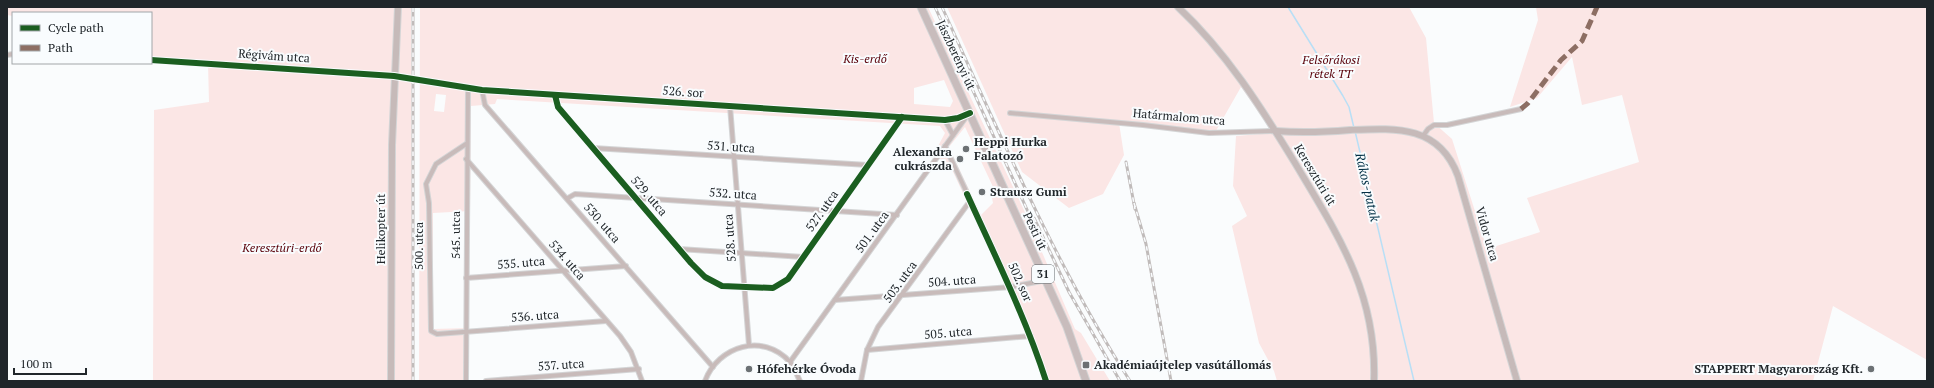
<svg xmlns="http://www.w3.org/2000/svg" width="1934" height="388" font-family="'PT Serif',serif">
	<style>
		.green { fill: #fbe6e5; fill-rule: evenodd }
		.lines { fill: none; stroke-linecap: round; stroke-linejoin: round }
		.stream { stroke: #b8dff6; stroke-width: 1.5 }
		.street-casing { stroke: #d4d5d6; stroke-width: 6 }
		.secondary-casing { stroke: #d4d5d6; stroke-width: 8 }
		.primary-casing { stroke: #d4d5d6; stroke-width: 9 }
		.street { stroke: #c8bbba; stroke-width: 4 }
		.secondary { stroke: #c6bab9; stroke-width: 6 }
		.primary { stroke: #c8bcbc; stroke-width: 7 }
		.rail-casing { stroke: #c0bbba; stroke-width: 3 }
		.rail { stroke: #f9fcfe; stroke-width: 1.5; stroke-dasharray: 4.5; stroke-linecap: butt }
		.quiet { stroke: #8d6e63; stroke-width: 5; stroke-dasharray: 10 5; stroke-linecap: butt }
		.cycleway-casing { stroke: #f9fcfe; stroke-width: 8 }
		.cycleway { stroke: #1b5e20; stroke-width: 6 }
		.poi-dot { fill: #6c7174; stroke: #f9fcfe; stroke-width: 1.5 }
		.labels { text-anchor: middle; stroke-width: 4; stroke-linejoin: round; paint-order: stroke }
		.shield { fill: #f9fcfe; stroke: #61666a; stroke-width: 1 }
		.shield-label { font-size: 11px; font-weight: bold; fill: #20262a }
		.street-label { font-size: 12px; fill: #20262a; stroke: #f9fcfe }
		.park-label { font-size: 12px; font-style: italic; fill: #590009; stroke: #f9fcfe }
		.poi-label { font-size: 12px; font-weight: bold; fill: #20262a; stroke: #f9fcfe; text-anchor: start }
		.water-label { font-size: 13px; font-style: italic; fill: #023045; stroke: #f9fcfe }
	</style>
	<rect width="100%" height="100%" fill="#fafcfd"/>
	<g class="green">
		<polygon points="7,7 411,7 412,381 153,381 154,110 209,102 208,63 151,59 151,13 13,13 13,16 7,15"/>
		<path d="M420 7H928L1023 208 1075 329 1081 333 1110 381H1043L1031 341 949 163 942 162 936 150 945 133 940 126 497 99 495 104 471 106 470 211 433 213V329L469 328V381H419ZM944 80 953 101 950 107 914 104V88ZM436 94 446 95 444 112 434 111ZM965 127 994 189 991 193 993 203 981 215 949 147Z"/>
		<polygon points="947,7 1409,7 1426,38 1434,123 1452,139 1487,249 1540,232 1527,198 1639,162 1622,95 1582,105 1572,57 1537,98 1510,107 1538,20 1536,7 1927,7 1927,360 1833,306 1813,381 1277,381 1274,371 1259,343 1232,226 1247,216 1233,186 1236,136 1273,133 1241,87 1213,136 1119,123 1124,155 1103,194 1069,208 1022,172"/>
	</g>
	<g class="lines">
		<g class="stream">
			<polyline points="1288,7 1343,96 1349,107 1354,128"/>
			<polyline points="1355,131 1414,381"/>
		</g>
		<defs>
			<g id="street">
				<polyline points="7,55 13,54"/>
				<polyline points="151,60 394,76 482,90 945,120 958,118 970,113"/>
				<polyline points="482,90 485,105 713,367"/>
				<polyline points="555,95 558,107 691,263 705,277 722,286 773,288 788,279 902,117"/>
				<polyline points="730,106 749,345"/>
				<polyline points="1010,113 1143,125 1209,133 1276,131"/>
				<polyline points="945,120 953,135"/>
				<polyline points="1423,136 1428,129 1434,125 1447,125 1521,109"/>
				<polyline points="466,144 436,164 426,184 429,203 431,331 437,334 606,321"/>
				<path d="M945 146C981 224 1020 300 1046 381"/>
				<polyline points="593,148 868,165"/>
				<polyline points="466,159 620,336 631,352 642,381"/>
				<polyline points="568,198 575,194 897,215"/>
				<polyline points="679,249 803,257"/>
				<polyline points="466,278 626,266"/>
				<polyline points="835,300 1011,287 1046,280"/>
				<polyline points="867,350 1031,336"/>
				<polyline points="790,362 969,113"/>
				<polyline points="466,381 468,88"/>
				<polyline points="486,381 639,369"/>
				<path d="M705 381C718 346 763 332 790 362 794 367 797 375 800 381"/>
				<polyline points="861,381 867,350 878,327 970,201"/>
			</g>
			<g id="secondary">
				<path d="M1178 7C1226 52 1261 107 1295 163 1338 235 1377 293 1374 381"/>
				<path d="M1276 131C1300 133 1326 132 1350 130 1396 128 1439 125 1458 176L1517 381"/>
				<polyline points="391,381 392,145 398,7"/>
			</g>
			<polyline id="primary" points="921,7 1067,327 1086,381"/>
		</defs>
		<use href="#street" class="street-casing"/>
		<use href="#secondary" class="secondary-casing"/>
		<use href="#primary" class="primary-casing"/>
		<use href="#street" class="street"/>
		<use href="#secondary" class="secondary"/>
		<use href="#primary" class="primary"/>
		<defs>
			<g id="rail">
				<polyline points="935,7 1034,225"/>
				<path d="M942 7C1000 134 1055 264 1130 381"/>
				<polyline points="1126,162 1135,209"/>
				<polyline points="1134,203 1146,244 1171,381"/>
				<polyline points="1034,218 1069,292 1120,381"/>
				<polyline points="413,381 413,7"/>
			</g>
		</defs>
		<use href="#rail" class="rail-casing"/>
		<use href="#rail" class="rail"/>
		<polyline class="quiet" points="1521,109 1528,103 1561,60 1582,41 1597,7"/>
		<defs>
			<g id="cycleway">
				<polyline points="151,60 394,76 482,90 945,120 958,118 970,113"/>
				<polyline points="555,95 558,107 691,263 705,277 722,286 773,288 788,279 902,117"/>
				<path d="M967 194C995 256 1025 316 1046 381"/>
			</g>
		</defs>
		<use href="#cycleway" class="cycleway-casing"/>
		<use href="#cycleway" class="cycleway"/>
	</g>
	<g class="poi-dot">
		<circle cx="966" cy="149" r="4"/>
		<circle cx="960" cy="159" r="4"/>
		<circle cx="982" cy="192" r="4"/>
		<rect x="1082" y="361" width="8" height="8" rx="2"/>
		<circle cx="749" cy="369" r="4"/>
		<circle cx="1871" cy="369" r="4"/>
	</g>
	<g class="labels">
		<rect class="shield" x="1032" y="265" width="22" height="18" rx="3"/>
		<g class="shield-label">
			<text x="1043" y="278">31</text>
		</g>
		<g class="street-label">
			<text transform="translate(956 55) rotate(65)" y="4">Jászberényi út</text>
			<text transform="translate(274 56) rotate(4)" y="4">Régivám utca</text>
			<text transform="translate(683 92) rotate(4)" y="4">526. sor</text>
			<text transform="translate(1179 117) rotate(5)" y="4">Határmalom utca</text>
			<text transform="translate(731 147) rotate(4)" y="4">531. utca</text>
			<text transform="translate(1315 175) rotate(59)" y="4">Keresztúri út</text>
			<text transform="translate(733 194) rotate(4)" y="4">532. utca</text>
			<text transform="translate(649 196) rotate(49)" y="4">529. utca</text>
			<text transform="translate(822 211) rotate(-55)" y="4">527. utca</text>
			<text transform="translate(602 223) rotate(49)" y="4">530. utca</text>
			<text transform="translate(381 229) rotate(-90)" y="4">Helikopter út</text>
			<text transform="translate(1035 231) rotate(65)" y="4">Pesti út</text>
			<text transform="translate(872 232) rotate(-54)" y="4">501. utca</text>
			<text transform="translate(1487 234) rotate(74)" y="4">Vidor utca</text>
			<text transform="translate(456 235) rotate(-90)" y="4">545. utca</text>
			<text transform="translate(730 238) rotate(-94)" y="4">528. utca</text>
			<text transform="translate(419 246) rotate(-90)" y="4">500. utca</text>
			<text transform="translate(567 260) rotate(49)" y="4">534. utca</text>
			<text transform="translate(521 263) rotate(-5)" y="4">535. utca</text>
			<text transform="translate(952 281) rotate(-4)" y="4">504. utca</text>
			<text transform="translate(900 282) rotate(-54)" y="4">503. utca</text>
			<text transform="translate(1020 282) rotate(66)" y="4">502. sor</text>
			<text transform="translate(535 316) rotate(-4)" y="4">536. utca</text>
			<text transform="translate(948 333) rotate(-5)" y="4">505. utca</text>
			<text transform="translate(561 365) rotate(-4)" y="4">537. utca</text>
		</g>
		<g class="park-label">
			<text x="865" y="63">Kis-erdő</text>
			<text x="1331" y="64">Felsőrákosi<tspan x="1331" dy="14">rétek TT</tspan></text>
			<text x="282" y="252">Keresztúri-erdő</text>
		</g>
		<g class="poi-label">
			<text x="974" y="146">Heppi Hurka<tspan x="974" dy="14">Falatozó</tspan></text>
			<text x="952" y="156" text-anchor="end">Alexandra<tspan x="952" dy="14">cukrászda</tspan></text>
			<text x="990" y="196">Strausz Gumi</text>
			<text x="1094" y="369">Akadémiaújtelep vasútállomás</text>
			<text x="757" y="373">Hófehérke Óvoda</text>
			<text x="1863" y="373" text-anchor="end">STAPPERT Magyarország Kft.</text>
		</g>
		<g class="water-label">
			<text transform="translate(1368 187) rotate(77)" y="5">Rákos-patak</text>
		</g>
	</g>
	<rect width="1934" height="388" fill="none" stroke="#20262a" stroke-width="16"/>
	<rect x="12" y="12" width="140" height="52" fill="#f9fcfe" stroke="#a2a6a9"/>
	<rect x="20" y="25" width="20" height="6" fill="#1b5e20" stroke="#a2a6a9"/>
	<text x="48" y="32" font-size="12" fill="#20262a">Cycle path</text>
	<rect x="20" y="45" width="20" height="6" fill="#8d6e63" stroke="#a2a6a9"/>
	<text x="48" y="52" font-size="12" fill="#20262a">Path</text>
	<path d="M14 368v6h72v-6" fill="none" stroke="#20262a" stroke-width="2"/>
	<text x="20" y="368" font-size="12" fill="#20262a" stroke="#f9fcfe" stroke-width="3" paint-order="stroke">100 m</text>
</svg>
